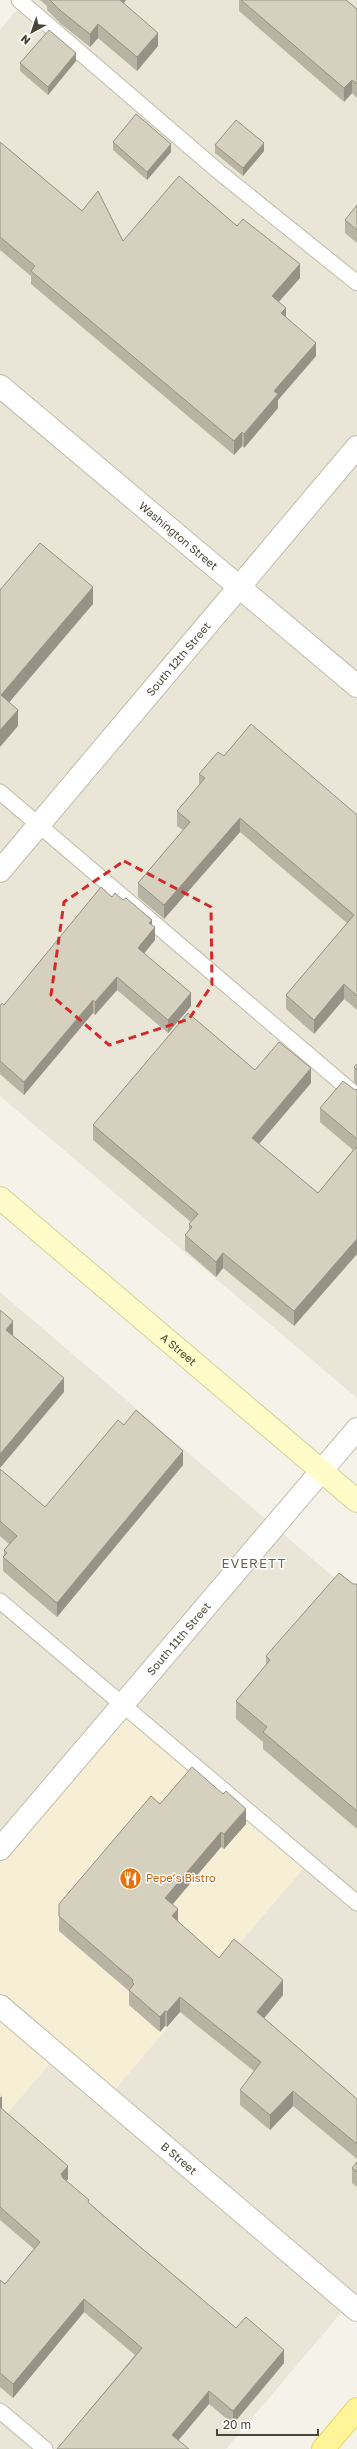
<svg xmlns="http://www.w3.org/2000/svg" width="357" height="2449" font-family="'Golos Text',sans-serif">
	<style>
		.residential { fill: #e9e6d7 }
		.commercial { fill: #f6eed5 }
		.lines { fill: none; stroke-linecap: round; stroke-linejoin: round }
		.lane-casing { stroke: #c0bdab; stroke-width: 17 }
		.street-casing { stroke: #c0bdab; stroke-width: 24 }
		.secondary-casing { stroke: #d5d099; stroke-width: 24 }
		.primary-casing { stroke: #e5d767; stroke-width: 24 }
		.lane { stroke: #fff; stroke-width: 15 }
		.street { stroke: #fff; stroke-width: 22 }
		.secondary { stroke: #fffcc9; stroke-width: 22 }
		.primary { stroke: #fff598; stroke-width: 22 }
		.wall { fill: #b8b4a3 }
		.shaded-wall { fill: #969285 }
		.building { fill: #d6d1be; stroke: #969285 }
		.marked { fill: none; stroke: #d62828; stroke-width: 3; stroke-dasharray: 8 5; stroke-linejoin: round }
		.labels { text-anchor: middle; stroke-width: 3; stroke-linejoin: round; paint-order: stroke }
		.street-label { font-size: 11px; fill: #494537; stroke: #fff }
		.food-label { font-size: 11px; fill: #c56008; stroke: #fff; text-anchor: start }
		.quarter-label { font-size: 13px; letter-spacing: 1px; fill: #6b654e; stroke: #fff }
	</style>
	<rect width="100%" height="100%" fill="#f5f3e9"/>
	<g class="residential">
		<polygon points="25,0 357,0 357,1398 0,1096 0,30"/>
		<polygon points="0,1292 357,1597 357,2294 226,2449 0,2449 0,2122 57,2055 0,1849"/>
	</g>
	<polygon class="commercial" points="123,1706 309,1862 108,2098 57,2055 0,2122 0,1849"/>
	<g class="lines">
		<defs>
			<g id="lane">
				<polyline points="19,0 218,171 357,283"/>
				<polyline points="0,792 357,1096"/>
				<polyline points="0,1601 357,1903"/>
				<polyline points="0,2411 45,2449"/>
			</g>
			<g id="street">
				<path id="s1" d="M0 386 357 686"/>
				<path id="s2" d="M0 871 357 447"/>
				<path id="s3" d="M0 1849 357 1429"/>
				<path id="s4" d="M0 2006 357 2310"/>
			</g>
			<g id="secondary">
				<path id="s5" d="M0 1198 357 1501"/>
			</g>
			<polyline id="primary" points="323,2449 357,2409"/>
		</defs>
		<use href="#lane" class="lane-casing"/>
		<use href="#street" class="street-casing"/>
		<use href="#secondary" class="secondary-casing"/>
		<use href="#primary" class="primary-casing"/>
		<use href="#lane" class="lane"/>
		<use href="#street" class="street"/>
		<use href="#secondary" class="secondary"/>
		<use href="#primary" class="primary"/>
	</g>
	<g class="wall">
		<polygon points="40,0 126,0 124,3 158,46 137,71 98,38 90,47 61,24 47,10 47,6"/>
		<polygon points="239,0 346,0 357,9 357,98 352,93 344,102 239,11"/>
		<polygon points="76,61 48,95 20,71 20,63"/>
		<polygon points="0,142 82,211 123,241 237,226 300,278 279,302 286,317 316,356 278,400 278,408 244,448 242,446 234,455 31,284 31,276 0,250"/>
		<polygon points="113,142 171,152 147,180 113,150"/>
		<polygon points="215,145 264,151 243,176 215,153"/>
		<polygon points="357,205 357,243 345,233 345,220"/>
		<polygon points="224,756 357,815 357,1010 344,999 314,1034 286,1009 286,995 347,923 240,832 164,919 138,897 138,883 183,830 177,826 177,811 199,785 199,774"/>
		<polygon points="112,897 152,925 155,940 144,953 191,1006 168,1033 117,990 95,1015 93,1013 24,1095 0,1074 0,1006 4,1005"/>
		<polygon points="357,1064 357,1085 354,1082 354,1067"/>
		<polygon points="255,1070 311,1083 259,1144 318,1193 353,1150 320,1122 320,1108 357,1089 357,1254 294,1326 223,1268 216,1277 185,1250 185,1235 189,1230 189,1224 191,1222 93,1140 93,1125"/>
		<polygon points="124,1425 183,1465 57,1617 3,1571 3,1557 4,1556 4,1550 9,1544 0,1536 0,1469 45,1507"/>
		<polygon points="353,1584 357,1584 357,1829 263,1749 263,1742 236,1719 236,1701 266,1666 266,1656"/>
		<polygon points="160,1804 246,1824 224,1849 221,1847 173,1904 178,1922 219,1958 283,1995 264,2018 357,2099 357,2159 293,2106 270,2130 240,2105 240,2090 254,2071 180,2012 167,2027 165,2026 160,2032 129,2005 129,1991 59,1931 59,1904"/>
		<polygon points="0,2094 2,2109 68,2179 66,2181 89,2203 236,2328 284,2363 233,2424 209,2404 57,2449 135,2355 84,2312 13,2398 0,2387 0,2280 5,2284 34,2249 0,2220"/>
		<polygon points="357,2162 357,2187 352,2183 352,2168"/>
	</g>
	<g class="shaded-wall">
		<polygon points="119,0 126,0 121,6"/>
		<polygon points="98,24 98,38 90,47 90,34"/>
		<polygon points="158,33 158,46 137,71 137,57"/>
		<polygon points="76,53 76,61 48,95 48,87"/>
		<polygon points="352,80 352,93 344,102 344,88"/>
		<polygon points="264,143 264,151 243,176 243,168"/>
		<polygon points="171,144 171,152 147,180 147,172"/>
		<polygon points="300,264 300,278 272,309 272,296"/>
		<polygon points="286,308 286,321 281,313"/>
		<polygon points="316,343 316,356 278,400 278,408 244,448 244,434 274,391"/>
		<polygon points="242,432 242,446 234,455 234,441"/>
		<polygon points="93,587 93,604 1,712 1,695"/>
		<polygon points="18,710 18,726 0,747 0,730"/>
		<polygon points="240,818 240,832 164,919 164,905"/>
		<polygon points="152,920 152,931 155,927 155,940 138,961 138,948 149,923"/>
		<polygon points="117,977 117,990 95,1015 95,1002"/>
		<polygon points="344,984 344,999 314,1034 314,1020"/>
		<polygon points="191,993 191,1006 168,1033 168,1020"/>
		<polygon points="93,1000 93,1013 24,1095 24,1082"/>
		<polygon points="311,1068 311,1083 252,1152 252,1138"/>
		<polygon points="357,1239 357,1254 294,1326 294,1311"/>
		<polygon points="223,1253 223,1268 216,1277 216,1262"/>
		<polygon points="13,1321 13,1335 6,1344 6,1330"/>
		<polygon points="64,1378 64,1392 0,1468 0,1454"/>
		<polygon points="183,1451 183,1465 57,1617 57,1603"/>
		<polygon points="246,1809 246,1824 224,1849 224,1834"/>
		<polygon points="221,1832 221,1847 165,1913 165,1898"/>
		<polygon points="178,1909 178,1924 172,1916"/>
		<polygon points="283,1980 283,1995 257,2027 257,2012"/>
		<polygon points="180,1997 180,2012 167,2027 167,2012"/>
		<polygon points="165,2011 165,2026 160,2032 160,2017"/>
		<polygon points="293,2091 293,2106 270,2130 270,2115"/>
		<polygon points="2,2096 2,2109 0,2112 0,2098"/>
		<polygon points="68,2166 68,2179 61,2187 61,2174"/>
		<polygon points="84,2299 84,2312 13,2398 13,2384"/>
		<polygon points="284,2350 284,2363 233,2424 233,2411"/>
		<polygon points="209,2391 209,2404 172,2448 172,2435"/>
	</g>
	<g class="building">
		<polygon points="50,0 120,0 158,33 137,57 98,24 90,34 61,11"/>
		<polygon points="241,0 346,0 357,9 357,84 352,80 344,88"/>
		<polygon points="49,30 76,53 48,87 20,63"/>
		<polygon points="136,114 171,144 147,172 113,142"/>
		<polygon points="236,120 264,143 243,168 215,145"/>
		<polygon points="0,142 82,211 98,191 123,241 179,176 237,226 243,219 300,264 272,296 286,308 281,313 316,343 274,391 278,394 244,434 242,432 234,441 31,271 35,266 0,237"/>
		<polygon points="357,205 357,230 345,220"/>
		<polygon points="40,543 93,587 1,695 18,710 0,730 0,590"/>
		<polygon points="251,724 357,815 357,996 344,984 314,1020 286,995 354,915 240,818 164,905 138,883 190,822 177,811 205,778 199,774 218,752 224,756"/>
		<polygon points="101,887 112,897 115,893 123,900 126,898 152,920 149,923 155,927 138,948 191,993 168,1020 117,977 95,1002 93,1000 24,1082 0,1061 0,1006 2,1003 4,1005"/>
		<polygon points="188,1013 255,1070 279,1042 311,1068 252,1138 318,1193 357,1146 357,1239 294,1311 223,1253 216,1262 185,1235 192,1227 189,1224 198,1214 93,1125"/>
		<polygon points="357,1064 357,1070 354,1067"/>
		<polygon points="343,1081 355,1090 357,1089 357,1139 320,1108"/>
		<polygon points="0,1310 13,1321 6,1330 64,1378 0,1454"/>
		<polygon points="136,1410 183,1451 57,1603 3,1557 7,1553 4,1550 17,1536 0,1521 0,1469 45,1507 118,1420 124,1425"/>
		<polygon points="339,1573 353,1584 357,1584 357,1811 263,1732 267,1727 236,1701 270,1660 266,1656"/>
		<polygon points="192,1767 223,1794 226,1791 246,1809 224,1834 221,1832 165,1898 178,1909 172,1916 219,1958 234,1939 283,1980 257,2012 357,2099 357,2144 293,2091 270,2115 240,2090 261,2062 180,1997 167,2012 165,2011 160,2017 129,1990 134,1984 132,1982 133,1980 59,1916 59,1904 151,1796 160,1804"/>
		<polygon points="0,2107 68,2166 61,2174 63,2178 89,2200 88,2202 99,2212 236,2328 246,2317 284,2350 233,2411 209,2391 172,2435 189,2449 57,2449 142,2348 84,2299 13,2384 0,2373 0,2280 5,2284 40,2242 0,2207"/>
		<polygon points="357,2162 357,2172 352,2168"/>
	</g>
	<path class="marked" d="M124 861 211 907 212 985 189 1019 109 1045 51 995 64 902Z"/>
	<defs>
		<symbol id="restaurant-disc" viewBox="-11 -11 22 22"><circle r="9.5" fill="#e8710a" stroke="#fff"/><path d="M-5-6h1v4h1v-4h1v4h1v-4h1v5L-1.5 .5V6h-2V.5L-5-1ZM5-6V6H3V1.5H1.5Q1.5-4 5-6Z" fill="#fff"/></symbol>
	</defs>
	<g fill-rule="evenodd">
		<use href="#restaurant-disc" x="118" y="1866" width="25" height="25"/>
	</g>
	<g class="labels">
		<g class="street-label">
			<text dy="4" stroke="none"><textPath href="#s1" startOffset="233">Washington Street</textPath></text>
			<text dy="4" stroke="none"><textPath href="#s2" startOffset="277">South 12th Street</textPath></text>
			<text dy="4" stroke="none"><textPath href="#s5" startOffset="234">A Street</textPath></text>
			<text dy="4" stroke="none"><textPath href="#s3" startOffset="276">South 11th Street</textPath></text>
			<text dy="4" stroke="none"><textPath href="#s4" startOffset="235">B Street</textPath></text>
		</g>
		<g class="food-label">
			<text x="146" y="1882">Pepe’s Bistro</text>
		</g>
		<g class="quarter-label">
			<text x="254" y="1568">EVERETT</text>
		</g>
	</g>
	<g transform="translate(32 32) rotate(220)" stroke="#ffffff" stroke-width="3" paint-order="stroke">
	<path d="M0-3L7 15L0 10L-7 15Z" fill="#494537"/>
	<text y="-6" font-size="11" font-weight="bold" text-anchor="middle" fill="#494537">N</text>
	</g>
	<path d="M217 2429v6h101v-6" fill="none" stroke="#494537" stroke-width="2"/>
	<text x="223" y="2429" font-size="12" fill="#494537" stroke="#ffffff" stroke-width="3" paint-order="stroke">20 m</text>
</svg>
